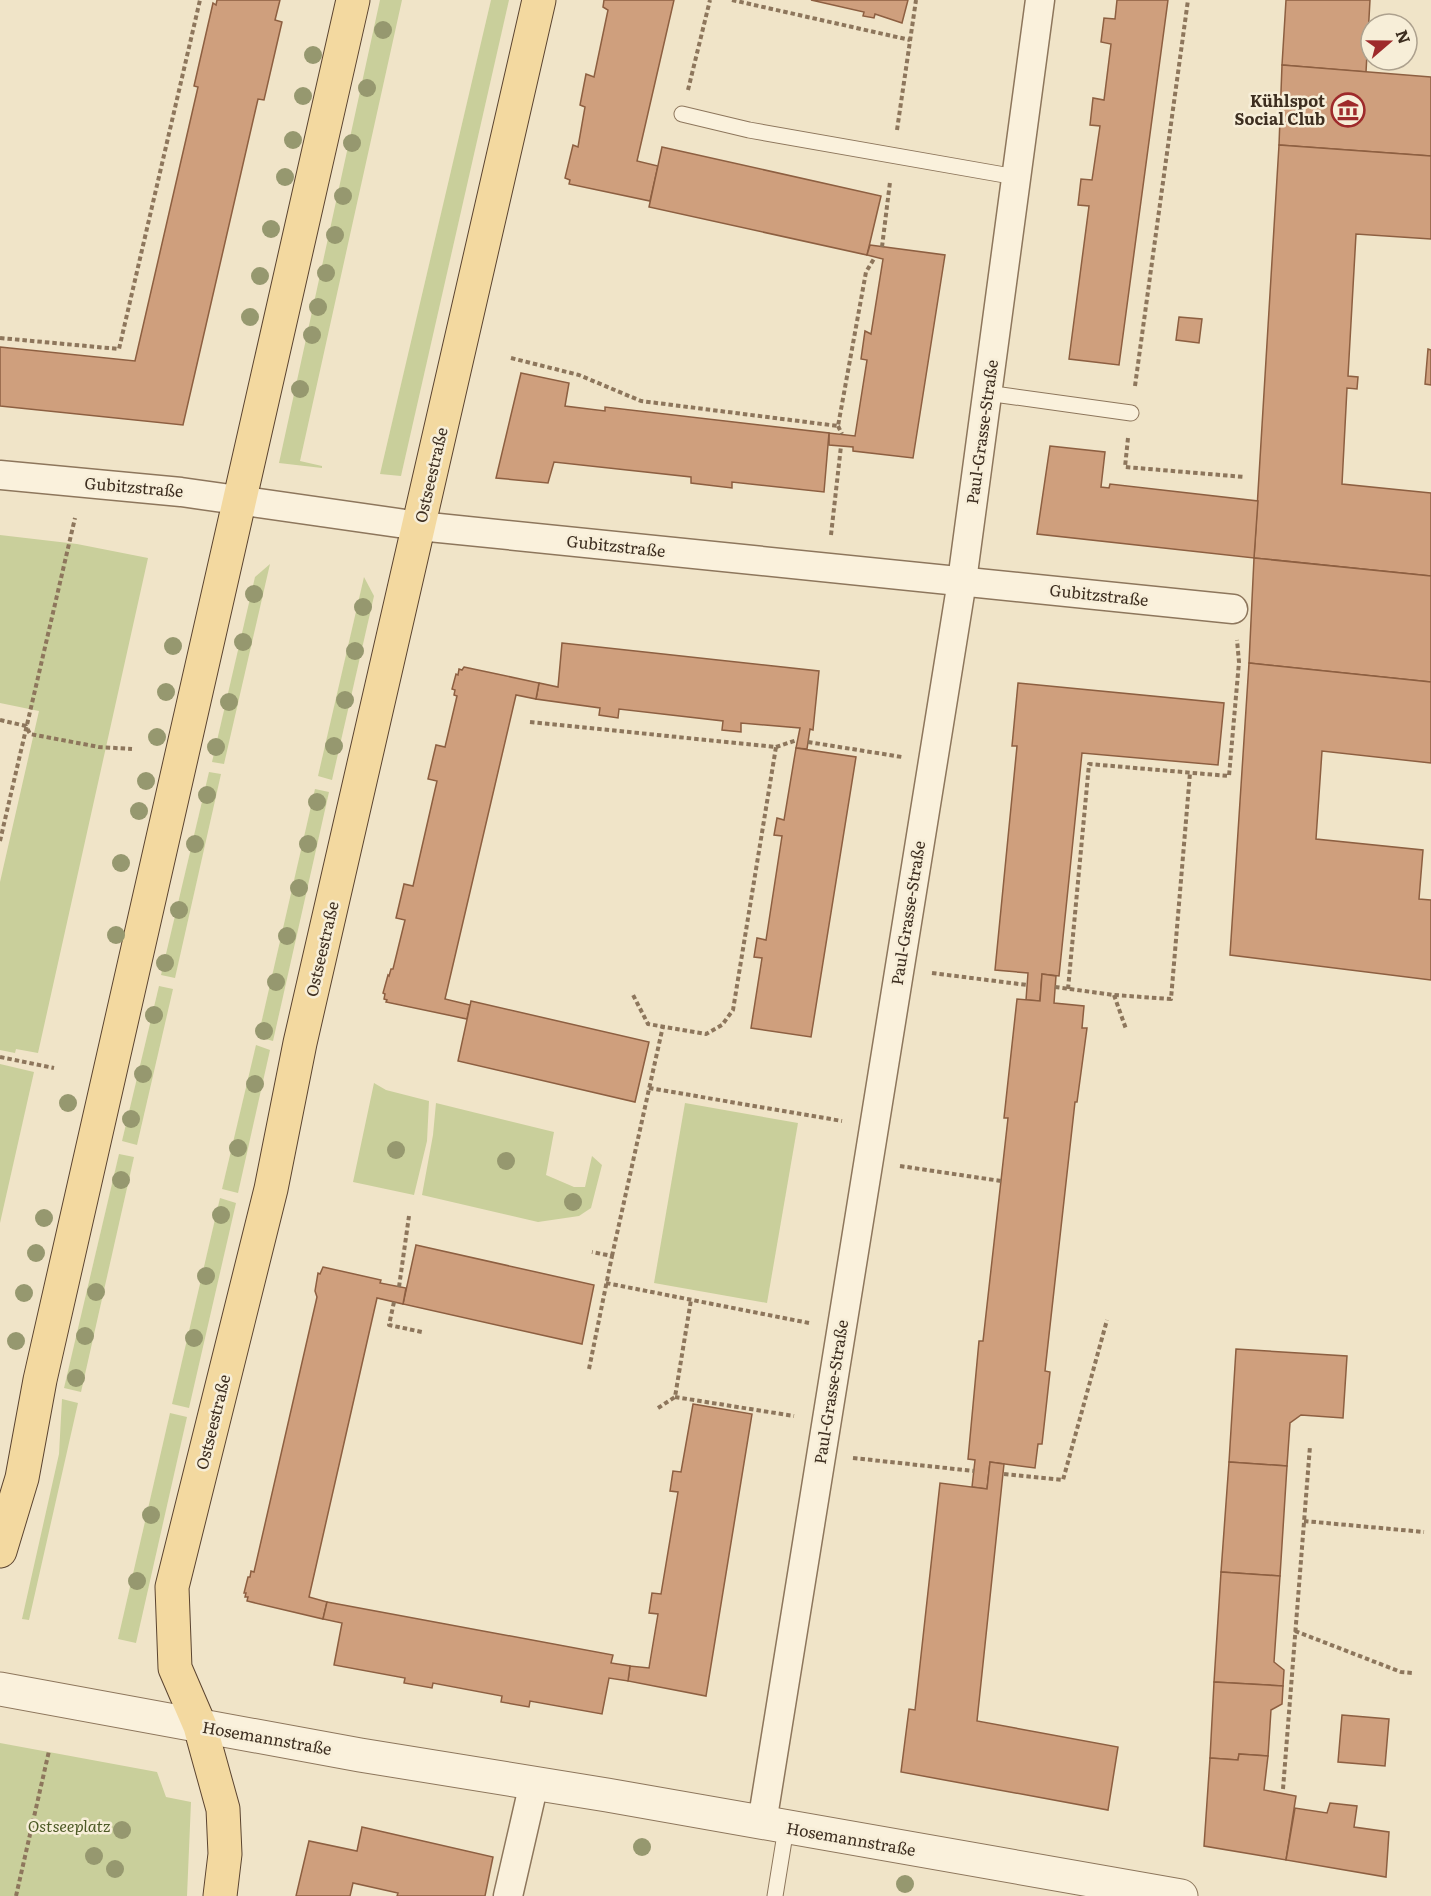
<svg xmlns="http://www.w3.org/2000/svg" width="1431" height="1896" font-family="Literata,serif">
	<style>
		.green { fill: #c9cf9b }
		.building { fill: #cf9f7d; stroke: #8d5f41; stroke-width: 1.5 }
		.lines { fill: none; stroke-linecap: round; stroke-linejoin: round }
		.service-casing { stroke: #8d765c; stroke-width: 17 }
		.minor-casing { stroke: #8d765c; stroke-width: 31 }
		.tertiary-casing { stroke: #8d765c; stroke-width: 35 }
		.primary-casing { stroke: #5b4430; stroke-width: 35 }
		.path { stroke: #8d765c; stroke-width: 4; stroke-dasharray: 4.5 3; stroke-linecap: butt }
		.service { stroke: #faf1dc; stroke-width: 15 }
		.minor { stroke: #faf1dc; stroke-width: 28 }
		.tertiary { stroke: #faf1dc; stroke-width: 33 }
		.primary { stroke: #f3d9a0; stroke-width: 33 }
		.tree { fill: #96986f }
		.labels { text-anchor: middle; stroke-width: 5; stroke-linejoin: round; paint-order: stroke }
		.poi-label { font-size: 16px; font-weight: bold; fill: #3d2e20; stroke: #f7eed8; text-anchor: end }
		.street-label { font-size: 16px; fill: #3d2e20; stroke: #f7eed8 }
		.park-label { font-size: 16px; font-style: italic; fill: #4d5a26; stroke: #f7eed8 }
	</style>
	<rect width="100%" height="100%" fill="#f0e4c8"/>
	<g class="green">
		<polygon points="380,0 402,0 300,461 322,466 322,468 279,463"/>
		<polygon points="491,0 509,0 401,476 380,474"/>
		<polygon points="0,535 77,544 148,558 38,1053 16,1049 15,1053 0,1050 0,882 39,711 0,703"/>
		<polygon points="270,564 224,764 212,762 255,577"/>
		<polygon points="364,577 374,596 332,780 318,776"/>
		<polygon points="209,772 221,774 175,978 161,975"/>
		<polygon points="315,789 329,792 273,1041 258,1037"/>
		<polygon points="159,986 173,989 137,1145 122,1141"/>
		<polygon points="256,1045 270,1050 238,1193 222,1189"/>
		<polygon points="0,1064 34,1072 0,1223"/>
		<polygon points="374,1083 386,1090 429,1101 427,1141 414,1195 353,1182"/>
		<polygon points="436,1103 554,1132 546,1175 574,1187 585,1187 592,1156 602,1165 591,1208 579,1216 538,1222 422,1195 433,1135"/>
		<polygon points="685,1103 798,1123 767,1303 654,1283"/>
		<polygon points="119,1154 134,1157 81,1392 64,1388"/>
		<polygon points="220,1198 236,1203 189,1408 172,1404"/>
		<polygon points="62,1399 78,1403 29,1620 22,1619 59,1454"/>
		<polygon points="170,1413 187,1417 136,1643 118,1639"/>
		<polygon points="0,1743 157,1772 166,1797 191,1802 187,1896 0,1896"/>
	</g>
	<g class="building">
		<polygon points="217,0 280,0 275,20 282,22 264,100 258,99 183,425 0,406 0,347 135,361 198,87 194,86 213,3 216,5"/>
		<polygon points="604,0 674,0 637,161 658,166 650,201 569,184 570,180 565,178 573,145 578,147 585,107 580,105 586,74 594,77 608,10 603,7"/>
		<polygon points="811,0 908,0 902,23 875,14 874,18 863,16 864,12"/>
		<polygon points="1117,0 1168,0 1119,365 1069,359 1089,206 1078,205 1081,179 1092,180 1100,126 1090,125 1093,98 1104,100 1111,44 1101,42 1104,18 1115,19"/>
		<polygon points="1286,0 1370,0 1366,72 1282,65"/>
		<polygon points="1282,65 1431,77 1431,156 1279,145"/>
		<polygon points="1279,145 1431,156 1431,239 1356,234 1348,376 1358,377 1357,389 1347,388 1342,484 1431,493 1431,576 1254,558"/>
		<polygon points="662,147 881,196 867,255 649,207"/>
		<polygon points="870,245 945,255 913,458 853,451 853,447 829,445 829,433 855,436 867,360 861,359 865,331 871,334 883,259 867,255"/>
		<polygon points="1179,317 1202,319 1199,343 1176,340"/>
		<polygon points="1428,349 1431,350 1431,385 1425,384"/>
		<polygon points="521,373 569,383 565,406 605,411 605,407 829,433 824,492 732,482 732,488 691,483 691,477 554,462 548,483 496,478"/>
		<polygon points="1050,446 1105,452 1101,487 1109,488 1110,484 1258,501 1254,558 1037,534"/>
		<polygon points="1254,558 1431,576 1431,682 1249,663"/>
		<polygon points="562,643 819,671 813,730 810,729 807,749 796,748 800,728 741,723 741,732 722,730 723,721 619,709 618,718 599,715 600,708 536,699 539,683 558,687"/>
		<polygon points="1249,663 1431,682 1431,763 1322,751 1316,839 1423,850 1419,899 1431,900 1431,980 1230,955"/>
		<polygon points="464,667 539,683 536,699 516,695 445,999 470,1005 467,1019 386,1002 387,1000 384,999 385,994 383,993 388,975 389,976 391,969 393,969 405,920 396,918 404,884 413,886 437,781 428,779 436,745 445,747 457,696 454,695 455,690 452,689 456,674 458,675 459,669 462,670"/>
		<polygon points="1018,683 1224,703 1218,765 1082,753 1059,976 1042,974 1040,1001 1026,1000 1028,973 995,970 1017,746 1012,746"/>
		<polygon points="796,748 856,757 811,1037 751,1028 762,958 754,957 757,938 766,940 782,836 774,835 777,818 784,820"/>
		<polygon points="1042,974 1056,976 1054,1003 1084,1006 1082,1028 1087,1028 1077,1102 1075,1102 1045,1371 1050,1372 1042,1444 1038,1444 1035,1468 990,1462 987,1489 972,1487 975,1460 968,1459 979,1341 983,1341 1008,1118 1004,1118 1017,999 1040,1001"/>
		<polygon points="471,1001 649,1042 635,1102 458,1061"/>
		<polygon points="416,1245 594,1285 582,1344 403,1304"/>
		<polygon points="323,1267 381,1280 380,1283 406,1288 403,1304 377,1298 309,1597 327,1602 323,1619 247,1601 248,1597 245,1597 246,1593 244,1593 248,1577 250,1577 251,1571 254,1572 317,1297 315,1291 318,1273 320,1274"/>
		<polygon points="1236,1349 1347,1356 1343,1418 1301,1415 1290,1423 1287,1466 1229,1462"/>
		<polygon points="693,1404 752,1414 706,1696 628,1681 630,1666 649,1668 658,1614 649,1613 652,1593 661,1594 678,1492 670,1491 673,1471 681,1472"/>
		<polygon points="990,1462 1004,1464 977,1721 1118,1747 1108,1810 901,1772 909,1709 915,1710 940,1483 987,1489"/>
		<polygon points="1229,1462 1287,1466 1280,1576 1221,1572"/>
		<polygon points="1221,1572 1280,1576 1274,1662 1284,1670 1283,1686 1214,1682"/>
		<polygon points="327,1602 613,1655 611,1663 630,1666 628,1681 609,1678 602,1714 530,1701 529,1707 501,1702 502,1696 433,1683 432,1688 404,1683 405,1678 334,1665 342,1623 323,1619"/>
		<polygon points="1214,1682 1283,1686 1282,1704 1271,1710 1268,1756 1239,1754 1238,1760 1210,1758"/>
		<polygon points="1342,1715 1389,1719 1385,1766 1338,1762"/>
		<polygon points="1239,1754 1268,1756 1264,1790 1296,1796 1286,1860 1204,1846 1210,1758 1238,1760"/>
		<polygon points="1330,1803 1357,1806 1354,1827 1389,1832 1386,1877 1286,1860 1295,1808 1327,1813"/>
		<polygon points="362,1827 493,1857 485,1896 397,1896 398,1893 353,1883 350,1896 296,1896 309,1841 357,1851"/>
	</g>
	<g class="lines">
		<defs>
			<g id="service">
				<polyline points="682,114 749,130 1016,177"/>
				<polyline points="987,393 1131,413"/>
				<polyline points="775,1896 786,1828"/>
			</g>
			<g id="minor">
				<polyline points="0,475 181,492 419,526 1233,609"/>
				<polyline points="762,1823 962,581 1040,0"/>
				<polyline points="508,1896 534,1783"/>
			</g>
			<polyline id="tertiary" points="0,1689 360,1755 607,1795 1181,1896"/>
			<g id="primary">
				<polyline points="0,1551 22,1478 40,1380 353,0"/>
				<polyline points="220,1896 225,1854 223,1809 200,1726 175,1668 172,1587 271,1189 300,1043 539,0"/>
			</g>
		</defs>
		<use href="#service" class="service-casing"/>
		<use href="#minor" class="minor-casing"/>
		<use href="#tertiary" class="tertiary-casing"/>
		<use href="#primary" class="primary-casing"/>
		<g class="path">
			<polyline points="732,0 910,40"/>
			<polyline points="688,90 710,0"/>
			<polyline points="897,130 916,0"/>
			<polyline points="882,247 890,182"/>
			<polyline points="0,338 119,349 200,0"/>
			<polyline points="511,358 579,375 641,401 838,426 866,272 875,257"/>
			<polyline points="1135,386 1188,0"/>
			<polyline points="838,426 842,434"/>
			<polyline points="1128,438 1125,467 1245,477"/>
			<polyline points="831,535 841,446"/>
			<polyline points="0,720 26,726 30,734 99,747 132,749"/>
			<polyline points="530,722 776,747 733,1010 722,1025 706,1034 648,1024 632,993"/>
			<polyline points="808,742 902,757"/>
			<polyline points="776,747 797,740"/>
			<polyline points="0,841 75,518"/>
			<polyline points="932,973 1027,985"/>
			<polyline points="1055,987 1114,995 1171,999 1190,773"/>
			<polyline points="1068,989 1089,764 1229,776 1239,662 1237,640"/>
			<polyline points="1114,995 1126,1029"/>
			<polyline points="0,1057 54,1068"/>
			<polyline points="649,1088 842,1121"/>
			<polyline points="900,1166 1001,1181"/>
			<polyline points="612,1256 663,1026"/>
			<polyline points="606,1283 809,1323"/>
			<polyline points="399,1287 409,1216"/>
			<polyline points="394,1302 389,1325 422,1332"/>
			<polyline points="589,1369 612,1256 592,1252"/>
			<polyline points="675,1397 794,1416"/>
			<polyline points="658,1408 675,1397 691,1300"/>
			<polyline points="853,1458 974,1471"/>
			<polyline points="1004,1474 1063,1480 1107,1320"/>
			<polyline points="1304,1521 1424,1532"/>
			<polyline points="1295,1631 1401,1672 1413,1673"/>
			<polyline points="1283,1789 1310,1446"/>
			<polyline points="16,1896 49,1751"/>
		</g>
		<use href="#service" class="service"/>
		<use href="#minor" class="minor"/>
		<use href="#tertiary" class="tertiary"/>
		<use href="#primary" class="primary"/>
	</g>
	<g class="tree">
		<circle cx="383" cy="30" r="9"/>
		<circle cx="313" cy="55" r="9"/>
		<circle cx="367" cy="88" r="9"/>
		<circle cx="303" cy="96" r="9"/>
		<circle cx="293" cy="140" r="9"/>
		<circle cx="352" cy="143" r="9"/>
		<circle cx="285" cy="177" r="9"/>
		<circle cx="343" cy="196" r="9"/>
		<circle cx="271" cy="229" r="9"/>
		<circle cx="335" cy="235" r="9"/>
		<circle cx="326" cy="273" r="9"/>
		<circle cx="260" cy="276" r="9"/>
		<circle cx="318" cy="307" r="9"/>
		<circle cx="250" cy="317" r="9"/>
		<circle cx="312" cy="335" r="9"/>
		<circle cx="300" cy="389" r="9"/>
		<circle cx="254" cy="594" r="9"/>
		<circle cx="363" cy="607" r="9"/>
		<circle cx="243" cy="642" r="9"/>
		<circle cx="173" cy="646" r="9"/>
		<circle cx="355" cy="651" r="9"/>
		<circle cx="166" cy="692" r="9"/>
		<circle cx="345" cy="700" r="9"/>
		<circle cx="229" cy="702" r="9"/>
		<circle cx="157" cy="737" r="9"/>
		<circle cx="334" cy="746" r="9"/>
		<circle cx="216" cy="747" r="9"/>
		<circle cx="146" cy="781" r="9"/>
		<circle cx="207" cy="795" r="9"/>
		<circle cx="317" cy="802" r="9"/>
		<circle cx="139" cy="811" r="9"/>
		<circle cx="195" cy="844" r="9"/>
		<circle cx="308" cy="844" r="9"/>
		<circle cx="121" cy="863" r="9"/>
		<circle cx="299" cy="888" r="9"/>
		<circle cx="179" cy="910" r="9"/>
		<circle cx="116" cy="935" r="9"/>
		<circle cx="287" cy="936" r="9"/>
		<circle cx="165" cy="963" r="9"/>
		<circle cx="276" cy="982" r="9"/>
		<circle cx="154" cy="1015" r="9"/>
		<circle cx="264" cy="1031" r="9"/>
		<circle cx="143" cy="1074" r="9"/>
		<circle cx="255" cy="1084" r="9"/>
		<circle cx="68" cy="1103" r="9"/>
		<circle cx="131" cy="1119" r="9"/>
		<circle cx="238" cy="1148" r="9"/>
		<circle cx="396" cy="1150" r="9"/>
		<circle cx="506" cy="1161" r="9"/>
		<circle cx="121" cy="1180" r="9"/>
		<circle cx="573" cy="1202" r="9"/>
		<circle cx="221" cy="1215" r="9"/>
		<circle cx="44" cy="1218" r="9"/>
		<circle cx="36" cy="1253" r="9"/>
		<circle cx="206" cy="1276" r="9"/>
		<circle cx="96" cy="1292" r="9"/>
		<circle cx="24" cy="1293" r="9"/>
		<circle cx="85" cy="1336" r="9"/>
		<circle cx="194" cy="1338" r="9"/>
		<circle cx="16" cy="1341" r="9"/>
		<circle cx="76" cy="1378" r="9"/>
		<circle cx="151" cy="1515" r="9"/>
		<circle cx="137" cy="1581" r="9"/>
		<circle cx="122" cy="1830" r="9"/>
		<circle cx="642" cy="1847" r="9"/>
		<circle cx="94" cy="1856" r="9"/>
		<circle cx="115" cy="1869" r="9"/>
		<circle cx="905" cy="1884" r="9"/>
	</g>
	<defs>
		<symbol id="museum-ring" viewBox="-11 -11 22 22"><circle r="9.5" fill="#f7eed8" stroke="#9e2a2b" stroke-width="1.5"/><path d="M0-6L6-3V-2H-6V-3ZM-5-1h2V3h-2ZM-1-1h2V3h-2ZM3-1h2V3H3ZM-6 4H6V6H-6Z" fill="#9e2a2b"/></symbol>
	</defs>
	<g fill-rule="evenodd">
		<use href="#museum-ring" x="1329" y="91" width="38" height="38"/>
	</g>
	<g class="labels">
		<g class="poi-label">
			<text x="1325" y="107">Kühlspot<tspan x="1325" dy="18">Social Club</tspan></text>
		</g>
		<g class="street-label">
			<text transform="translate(982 432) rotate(-82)" y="6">Paul-Grasse-Straße</text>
			<text transform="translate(431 475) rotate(-77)" y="6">Ostseestraße</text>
			<text transform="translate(134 487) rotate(5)" y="6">Gubitzstraße</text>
			<text transform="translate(616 546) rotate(6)" y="6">Gubitzstraße</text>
			<text transform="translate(1099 595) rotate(6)" y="6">Gubitzstraße</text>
			<text transform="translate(908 913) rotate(-81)" y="6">Paul-Grasse-Straße</text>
			<text transform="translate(322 949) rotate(-77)" y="6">Ostseestraße</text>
			<text transform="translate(831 1392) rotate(-81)" y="6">Paul-Grasse-Straße</text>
			<text transform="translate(213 1422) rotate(-76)" y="6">Ostseestraße</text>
			<text transform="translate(267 1738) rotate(10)" y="6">Hosemannstraße</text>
			<text transform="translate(851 1839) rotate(10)" y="6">Hosemannstraße</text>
		</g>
		<g class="park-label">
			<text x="69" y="1832">Ostseeplatz</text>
		</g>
	</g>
	<g transform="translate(1389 42) rotate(70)"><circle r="28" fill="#f7eed8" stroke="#ada18e" stroke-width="1.5"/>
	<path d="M0-4.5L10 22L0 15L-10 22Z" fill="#9e2a2b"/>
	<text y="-9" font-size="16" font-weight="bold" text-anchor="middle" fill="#3d2e20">N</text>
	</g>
</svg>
